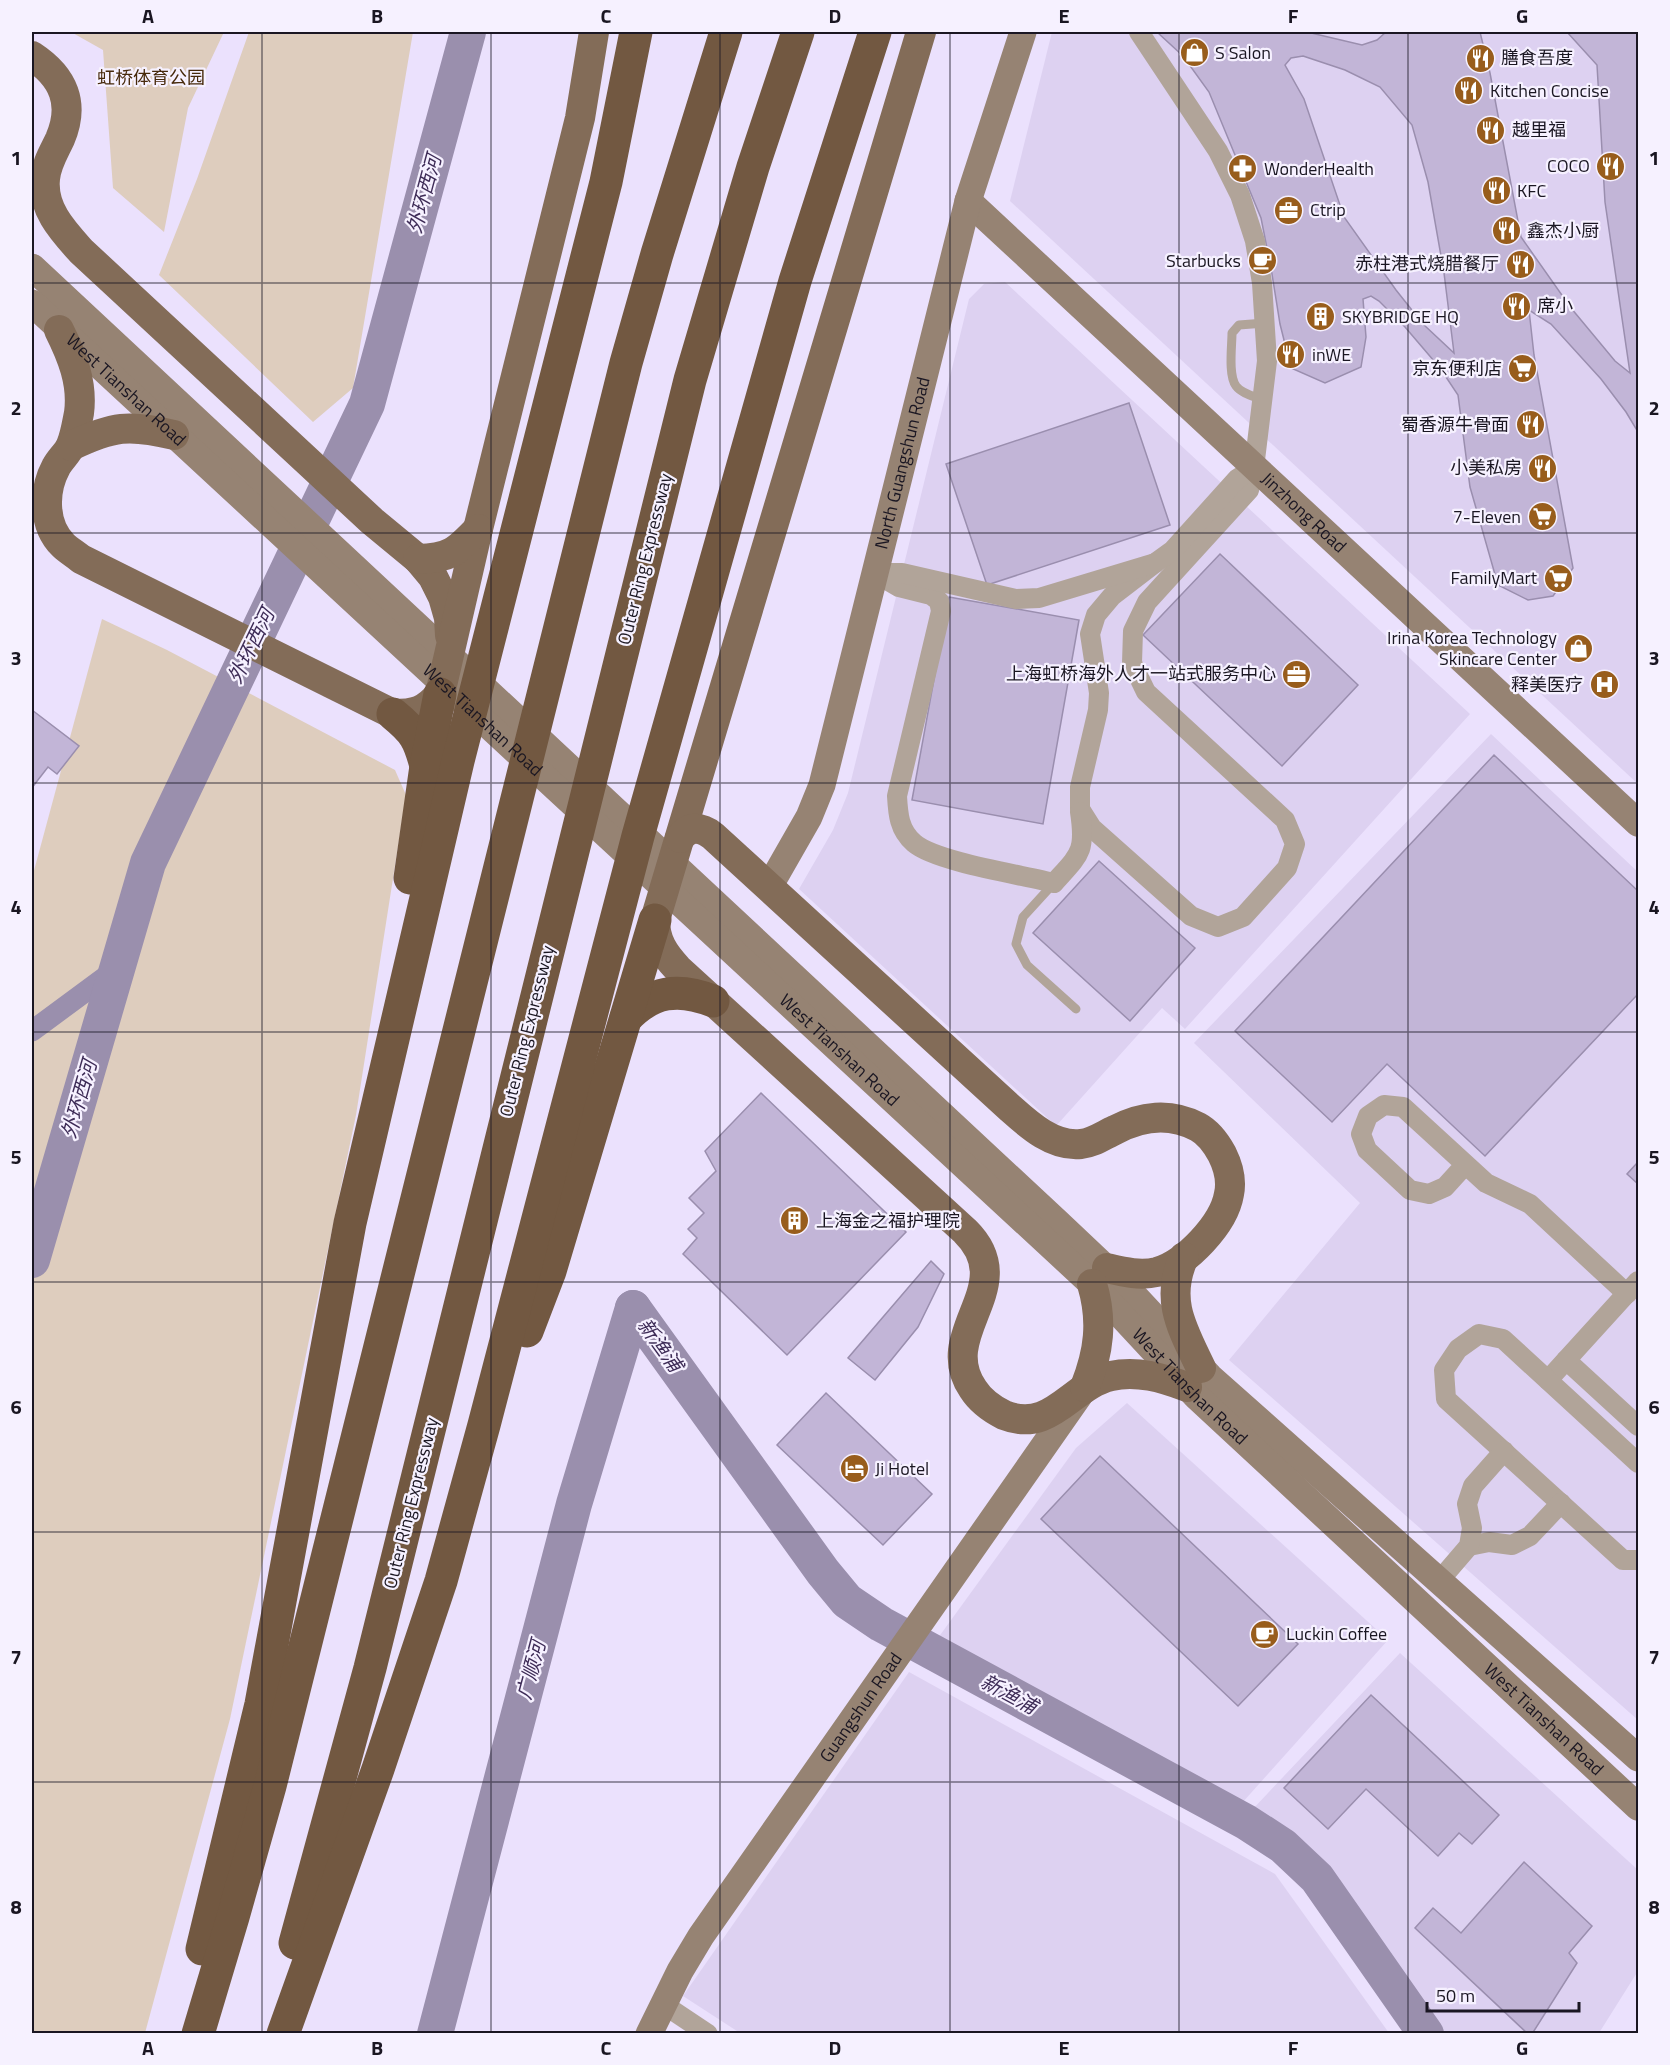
<svg xmlns="http://www.w3.org/2000/svg" width="1670" height="2065" font-family="'Titillium Web','Noto Sans SC',sans-serif">
	<style>
		.built { fill: #ddd1f1 }
		.green { fill: #decdbe }
		.lines { fill: none; stroke-linecap: round; stroke-linejoin: round }
		.canal { stroke: #9a8fad; stroke-width: 21 }
		.river { stroke: #9a8fad; stroke-width: 36 }
		.building { fill: #c2b5d7; stroke: #9a8eae; stroke-width: 1.5; fill-rule: evenodd }
		.lane { stroke: #b1a499; stroke-width: 9 }
		.street { stroke: #b1a499; stroke-width: 20 }
		.secondary { stroke: #968373; stroke-width: 27 }
		.primary { stroke: #836c58; stroke-width: 30 }
		.highway { stroke: #725841; stroke-width: 33 }
		.grid { fill: none; stroke: #1a1622; stroke-width: 1.5; stroke-opacity: 0.55 }
		.labels { text-anchor: middle; stroke-width: 4.5; stroke-linejoin: round; paint-order: stroke }
		.poi-label { font-size: 18px; fill: #1a1622; stroke: #f6f1ff; text-anchor: start }
		.park-label { font-size: 18px; fill: #46290b; stroke: #f6f1ff }
		.street-label { font-size: 18px; fill: #1a1622; stroke: #f6f1ff }
		.water-label { font-size: 20px; font-style: italic; fill: #3e2c57; stroke: #f6f1ff }
		.neatline { fill: none; stroke: #1a1622; stroke-width: 2 }
		.grid-label { font-size: 20px; text-anchor: middle; font-weight: bold; fill: #1a1622 }
	</style>
	<rect width="100%" height="100%" fill="#ebe1fd"/>
	<g class="built">
		<polygon points="1052,32 1638,32 1638,784 1010,201"/>
		<polygon points="1005,282 1470,714 1185,1029 1162,1008 1056,1126 799,889 833,830 848,793 969,299 984,284"/>
		<polygon points="1491,734 1638,872 1638,1720 1229,1360 1360,1203 1194,1043"/>
		<polygon points="1127,1403 1388,1640 1242,1803 938,1638 1076,1448"/>
		<polygon points="1400,1653 1638,1870 1638,1971 1599,2033 1443,2033 1302,1842 1251,1811"/>
		<polygon points="909,1672 1275,1874 1389,2033 740,2033 683,1996"/>
	</g>
	<g class="green">
		<polygon points="71,32 224,32 188,108 164,232 113,188 103,50"/>
		<polygon points="249,32 413,32 353,388 313,422 159,275 197,179"/>
		<polygon points="102,619 167,650 395,770 406,795 356,1115 230,1719 145,2033 32,2034 32,878"/>
	</g>
	<g class="lines">
		<polyline class="canal" points="32,1031 116,969"/>
		<g class="river">
			<polyline points="32,1260 148,863 367,404 468,32"/>
			<polyline points="633,1308 823,1572 847,1601 881,1624 1246,1822 1283,1846 1317,1878 1426,2034"/>
			<polyline points="435,2034 574,1504 633,1308"/>
		</g>
	</g>
	<g class="building">
		<path d="M1157 32H1307L1362 45 1377 40 1386 32H1480L1490 73 1521 237 1571 308 1615 361 1630 373 1605 202 1597 65 1567 32H1638V432L1626 412 1601 379 1551 324 1529 310 1534 355 1573 568 1553 596 1528 600 1498 585 1470 487 1458 395 1440 368 1405 327 1379 301 1371 296 1363 299 1366 337 1361 367 1325 383 1291 368 1280 324 1271 268 1261 218 1209 92 1183 56ZM1303 56 1345 70 1380 87 1412 125 1428 182 1444 273 1454 353 1423 324 1396 290 1344 217 1304 99 1285 65 1291 58Z"/>
		<polygon points="1129,403 1170,525 987,585 946,464"/>
		<polygon points="1220,554 1358,685 1282,766 1143,635"/>
		<polygon points="949,597 1079,620 1043,824 912,800"/>
		<polygon points="32,710 79,746 57,774 48,767 34,785 32,783"/>
		<polygon points="1494,755 1638,891 1638,994 1485,1156 1387,1064 1332,1122 1235,1031"/>
		<polygon points="1099,861 1195,948 1130,1021 1033,933"/>
		<polygon points="761,1093 906,1232 787,1355 683,1254 697,1238 688,1229 704,1213 689,1198 716,1171 705,1151"/>
		<polygon points="1638,1162 1638,1184 1627,1174"/>
		<polygon points="931,1261 944,1274 918,1327 875,1380 848,1358"/>
		<polygon points="826,1393 932,1494 883,1545 777,1445"/>
		<polygon points="1100,1456 1298,1644 1238,1706 1041,1519"/>
		<polygon points="1371,1695 1499,1815 1472,1844 1459,1833 1438,1856 1366,1789 1328,1829 1284,1788"/>
		<polygon points="1524,1862 1592,1926 1569,1953 1577,1963 1532,2034 1528,2034 1415,1928 1433,1908 1461,1933"/>
	</g>
	<g class="lines">
		<g class="lane">
			<path d="M1261 399C1253 396 1241 393 1236 386 1228 375 1232 346 1232 333L1239 325 1265 323"/>
			<polyline points="1054,883 1023,917 1016,944 1027,965 1076,1009"/>
		</g>
		<g class="street">
			<polyline points="1139,32 1218,151 1240,195 1255,241 1262,283 1267,361 1254,468 1249,490 1147,602 1133,631 1132,663 1146,692 1285,820 1295,844 1287,868 1243,917 1218,927 1191,916 1092,828 1080,809 1080,787 1098,710 1099,693 1090,634 1096,615 1112,596 1155,563"/>
			<path d="M875 573 899 587 931 595 939 601 941 611 897 796C898 814 899 830 914 843 936 862 1023 875 1054 883 1080 854 1086 852 1080 812"/>
			<polyline points="875,573 902,573 1016,599 1039,598 1155,563 1173,550 1237,479 1254,468"/>
			<polyline points="1465,1165 1445,1187 1429,1194 1410,1190 1367,1150 1361,1134 1368,1116 1384,1105 1403,1107 1486,1183 1530,1204 1627,1294"/>
			<polyline points="1566,1360 1638,1426"/>
			<polyline points="1548,1380 1638,1281"/>
			<polyline points="1638,1463 1503,1339 1479,1334 1458,1349 1444,1370 1446,1399 1623,1560 1638,1560"/>
			<polyline points="1469,1546 1489,1542 1512,1545 1530,1536 1561,1503"/>
			<polyline points="1439,1581 1469,1546 1472,1528 1467,1504 1473,1486 1504,1451"/>
			<polyline points="663,2004 708,2034"/>
		</g>
		<g class="secondary">
			<path id="s1" d="M968 201 1638 823"/>
			<polyline points="32,267 1057,1222 1127,1288 1210,1377 1638,1758"/>
			<path id="s2" d="M32 303 1092 1284 1196 1396 1638 1807"/>
			<path id="s3" d="M769 887 809 817 822 785 968 201 1023 32"/>
			<path id="s4" d="M649 2034 680 1971 701 1936 1081 1393"/>
		</g>
		<g class="primary">
			<path d="M921 32 655 920C655 941 664 954 678 969L965 1231C1022 1287 934 1332 973 1389 980 1400 992 1409 1004 1415 1052 1434 1071 1385 1111 1376 1137 1370 1163 1378 1187 1387"/>
			<path d="M32 56C64 77 75 104 60 139 54 152 46 164 45 179 42 209 63 231 81 251L372 521 418 559 433 577 443 597 449 618 450 635"/>
			<path d="M59 330C72 356 83 383 79 413 77 423 75 436 71 445 68 453 60 459 56 467 43 491 43 525 63 545 68 550 75 554 81 559L393 714C416 714 425 711 440 694L478 529 580 118 594 32"/>
			<path d="M71 446C113 426 129 424 174 435"/>
			<path d="M418 559C450 558 456 552 478 529"/>
			<path d="M680 838C689 825 702 827 713 836L1010 1108C1029 1125 1053 1147 1081 1144 1093 1143 1104 1135 1115 1130 1141 1116 1170 1112 1198 1127 1209 1133 1216 1143 1222 1154 1228 1166 1232 1180 1229 1194 1224 1224 1186 1264 1157 1272 1140 1276 1124 1272 1107 1268"/>
			<path d="M1184 1257C1164 1300 1183 1330 1201 1368"/>
			<path d="M1085 1387C1099 1352 1103 1321 1092 1284"/>
		</g>
		<g class="highway">
			<path d="M393 714C415 732 419 739 426 766"/>
			<polyline points="410,878 426,766 440,694"/>
			<path d="M626 1018C652 991 678 987 713 1001"/>
			<polyline points="527,1331 550,1271 655,920"/>
			<polyline points="295,1943 370,1668 690,380 753,167 798,32"/>
			<polyline points="202,1949 261,1704 350,1223 458,761 606,182 636,32"/>
			<polyline points="198,2034 233,1917 270,1786 626,363 657,254 726,32"/>
			<polyline points="283,2034 378,1769 441,1581 484,1425 638,836 795,281 875,32"/>
		</g>
	</g>
	<path class="grid" d="M262 32V2034M491 32V2034M720 32V2034M950 32V2034M1179 32V2034M1408 32V2034M32 283H1638M32 533H1638M32 783H1638M32 1032H1638M32 1282H1638M32 1532H1638M32 1782H1638"/>
	<defs>
		<symbol id="shop-disc" viewBox="-11 -11 22 22"><circle r="9.5" fill="#985d1c" stroke="#f6f1ff"/><path d="M-5-2.5h2.3a2.7 3.5 0 0 1 5.4 0H5L5.5 6h-11ZM-1.5-2.5h3a1.5 2.3 0 0 0-3 0Z" fill="#fff"/></symbol>
		<symbol id="restaurant-disc" viewBox="-11 -11 22 22"><circle r="9.5" fill="#985d1c" stroke="#f6f1ff"/><path d="M-5-6h1v4h1v-4h1v4h1v-4h1v5L-1.5 .5V6h-2V.5L-5-1ZM5-6V6H3V1.5H1.5Q1.5-4 5-6Z" fill="#fff"/></symbol>
		<symbol id="pharmacy-disc" viewBox="-11 -11 22 22"><circle r="9.5" fill="#985d1c" stroke="#f6f1ff"/><path d="M-2-6h4v4h4v4h-4v4h-4v-4h-4v-4h4Z" fill="#fff"/></symbol>
		<symbol id="office-disc" viewBox="-11 -11 22 22"><circle r="9.5" fill="#985d1c" stroke="#f6f1ff"/><path d="M-6-3h4V-5.5h4V-3h4V5H-6ZM-1-4.5V-3h2v-1.5ZM-6 0V1H6V0Z" fill="#fff"/></symbol>
		<symbol id="cafe-disc" viewBox="-11 -11 22 22"><circle r="9.5" fill="#985d1c" stroke="#f6f1ff"/><path d="M-5.5-4.5H6V0H3Q3 3.5 0 3.5H-2.5Q-5.5 3.5-5.5 0ZM3-3.2v2h1.7v-2ZM-6 4.5H4V6H-6Z" fill="#fff"/></symbol>
		<symbol id="building-disc" viewBox="-11 -11 22 22"><circle r="9.5" fill="#985d1c" stroke="#f6f1ff"/><path d="M-4-6H4V6H1V3H-1V6H-4ZM-2.5-4.3h1.7v1.8h-1.7ZM.8-4.3h1.7v1.8H.8ZM-2.5-1h1.7V.8h-1.7ZM.8-1h1.7V.8H.8Z" fill="#fff"/></symbol>
		<symbol id="supermarket-disc" viewBox="-11 -11 22 22"><circle r="9.5" fill="#985d1c" stroke="#f6f1ff"/><path d="M-6-5.5h2.5l.6 2H6L4.5 2H-2.5L-4.4-4H-6ZM-1.5 3.2a1.3 1.3 0 1 0 .1 0ZM3 3.2a1.3 1.3 0 1 0 .1 0Z" fill="#fff"/></symbol>
		<symbol id="hospital-disc" viewBox="-11 -11 22 22"><circle r="9.5" fill="#985d1c" stroke="#f6f1ff"/><path d="M-5-5h3v3.5h4V-5h3V5h-3V1.5h-4V5h-3Z" fill="#fff"/></symbol>
		<symbol id="hotel-disc" viewBox="-11 -11 22 22"><circle r="9.5" fill="#985d1c" stroke="#f6f1ff"/><path d="M-6-4.5h1.5V1H6V5H4.5V3h-9V5H-6ZM-4 0a1.8 1.8 0 1 1 3.6 0ZM.5 0V-2.5h3Q6-2.5 6 0Z" fill="#fff"/></symbol>
	</defs>
	<g fill-rule="evenodd">
		<use href="#shop-disc" x="1178" y="36" width="33" height="33"/>
		<use href="#restaurant-disc" x="1464" y="42" width="33" height="33"/>
		<use href="#restaurant-disc" x="1452" y="74" width="33" height="33"/>
		<use href="#restaurant-disc" x="1474" y="114" width="33" height="33"/>
		<use href="#restaurant-disc" x="1594" y="150" width="33" height="33"/>
		<use href="#pharmacy-disc" x="1226" y="152" width="33" height="33"/>
		<use href="#restaurant-disc" x="1480" y="174" width="33" height="33"/>
		<use href="#office-disc" x="1272" y="194" width="33" height="33"/>
		<use href="#restaurant-disc" x="1490" y="214" width="33" height="33"/>
		<use href="#cafe-disc" x="1246" y="244" width="33" height="33"/>
		<use href="#restaurant-disc" x="1504" y="248" width="33" height="33"/>
		<use href="#restaurant-disc" x="1500" y="290" width="33" height="33"/>
		<use href="#building-disc" x="1304" y="300" width="33" height="33"/>
		<use href="#restaurant-disc" x="1274" y="338" width="33" height="33"/>
		<use href="#supermarket-disc" x="1506" y="352" width="33" height="33"/>
		<use href="#restaurant-disc" x="1514" y="408" width="33" height="33"/>
		<use href="#restaurant-disc" x="1526" y="452" width="33" height="33"/>
		<use href="#supermarket-disc" x="1526" y="500" width="33" height="33"/>
		<use href="#supermarket-disc" x="1542" y="562" width="33" height="33"/>
		<use href="#shop-disc" x="1562" y="632" width="33" height="33"/>
		<use href="#office-disc" x="1280" y="658" width="33" height="33"/>
		<use href="#hospital-disc" x="1588" y="668" width="33" height="33"/>
		<use href="#building-disc" x="778" y="1204" width="33" height="33"/>
		<use href="#hotel-disc" x="838" y="1452" width="33" height="33"/>
		<use href="#cafe-disc" x="1248" y="1618" width="33" height="33"/>
	</g>
	<g class="labels">
		<g class="poi-label">
			<text x="1215" y="59">S Salon</text>
			<text x="1501" y="64">膳食吾度</text>
			<text x="1490" y="97">Kitchen Concise</text>
			<text x="1512" y="136">越里福</text>
			<text x="1590" y="172" text-anchor="end">COCO</text>
			<text x="1264" y="175">WonderHealth</text>
			<text x="1517" y="197">KFC</text>
			<text x="1310" y="216">Ctrip</text>
			<text x="1527" y="237">鑫杰小厨</text>
			<text x="1241" y="267" text-anchor="end">Starbucks</text>
			<text x="1499" y="270" text-anchor="end">赤柱港式烧腊餐厅</text>
			<text x="1537" y="312">席小</text>
			<text x="1342" y="323">SKYBRIDGE HQ</text>
			<text x="1312" y="361">inWE</text>
			<text x="1502" y="375" text-anchor="end">京东便利店</text>
			<text x="1509" y="431" text-anchor="end">蜀香源牛骨面</text>
			<text x="1522" y="474" text-anchor="end">小美私房</text>
			<text x="1521" y="523" text-anchor="end">7-Eleven</text>
			<text x="1537" y="584" text-anchor="end">FamilyMart</text>
			<text x="1557" y="644" text-anchor="end">Irina Korea Technology<tspan x="1557" dy="21">Skincare Center</tspan></text>
			<text x="1276" y="680" text-anchor="end">上海虹桥海外人才一站式服务中心</text>
			<text x="1583" y="691" text-anchor="end">释美医疗</text>
			<text x="816" y="1227">上海金之福护理院</text>
			<text x="875" y="1475">Ji Hotel</text>
			<text x="1286" y="1640">Luckin Coffee</text>
		</g>
		<g class="park-label">
			<text x="151" y="84">虹桥体育公园</text>
		</g>
		<g class="street-label">
			<text dy="6" stroke="none"><textPath href="#s2" startOffset="128">West Tianshan Road</textPath></text>
			<text dy="6" stroke="none"><textPath href="#s3" startOffset="447">North Guangshun Road</textPath></text>
			<text dy="6" stroke="none"><textPath href="#s1" startOffset="458">Jinzhong Road</textPath></text>
			<text transform="translate(645 559) rotate(-76)" y="6">Outer Ring Expressway</text>
			<text dy="6" stroke="none"><textPath href="#s2" startOffset="614">West Tianshan Road</textPath></text>
			<text transform="translate(527 1031) rotate(-76)" y="6">Outer Ring Expressway</text>
			<text dy="6" stroke="none"><textPath href="#s2" startOffset="1100">West Tianshan Road</textPath></text>
			<text dy="6" stroke="none"><textPath href="#s2" startOffset="1586">West Tianshan Road</textPath></text>
			<text transform="translate(411 1503) rotate(-76)" y="6">Outer Ring Expressway</text>
			<text dy="6" stroke="none"><textPath href="#s4" startOffset="390">Guangshun Road</textPath></text>
			<text dy="6" stroke="none"><textPath href="#s2" startOffset="2072">West Tianshan Road</textPath></text>
		</g>
		<g class="water-label">
			<text transform="translate(424 194) rotate(-75)" y="7">外环西河</text>
			<text transform="translate(251 646) rotate(-64)" y="7">外环西河</text>
			<text transform="translate(79 1099) rotate(-74)" y="7">外环西河</text>
			<text transform="translate(660 1345) rotate(54)" y="7">新渔浦</text>
			<text transform="translate(531 1670) rotate(-75)" y="7">广顺河</text>
			<text transform="translate(1009 1694) rotate(28)" y="7">新渔浦</text>
		</g>
	</g>
	<rect width="1670" height="2065" fill="none" stroke="#f6f1ff" stroke-width="66"/>
	<path d="M1427 2002v9h152v-9" fill="none" stroke="#1a1622" stroke-width="3"/>
	<text x="1436" y="2002" font-size="18" fill="#1a1622" stroke="#f6f1ff" stroke-width="4.5" paint-order="stroke">50 m</text>
	<rect x="33" y="33" width="1604" height="1999" class="neatline"/>
	<g class="grid-label">
		<text x="148" y="23">A</text>
		<text x="377" y="23">B</text>
		<text x="606" y="23">C</text>
		<text x="835" y="23">D</text>
		<text x="1064" y="23">E</text>
		<text x="1293" y="23">F</text>
		<text x="1522" y="23">G</text>
		<text x="16" y="165">1</text>
		<text x="1654" y="165">1</text>
		<text x="16" y="415">2</text>
		<text x="1654" y="415">2</text>
		<text x="16" y="665">3</text>
		<text x="1654" y="665">3</text>
		<text x="16" y="914">4</text>
		<text x="1654" y="914">4</text>
		<text x="16" y="1164">5</text>
		<text x="1654" y="1164">5</text>
		<text x="16" y="1414">6</text>
		<text x="1654" y="1414">6</text>
		<text x="16" y="1664">7</text>
		<text x="1654" y="1664">7</text>
		<text x="16" y="1914">8</text>
		<text x="1654" y="1914">8</text>
		<text x="148" y="2055">A</text>
		<text x="377" y="2055">B</text>
		<text x="606" y="2055">C</text>
		<text x="835" y="2055">D</text>
		<text x="1064" y="2055">E</text>
		<text x="1293" y="2055">F</text>
		<text x="1522" y="2055">G</text>
	</g>
</svg>
